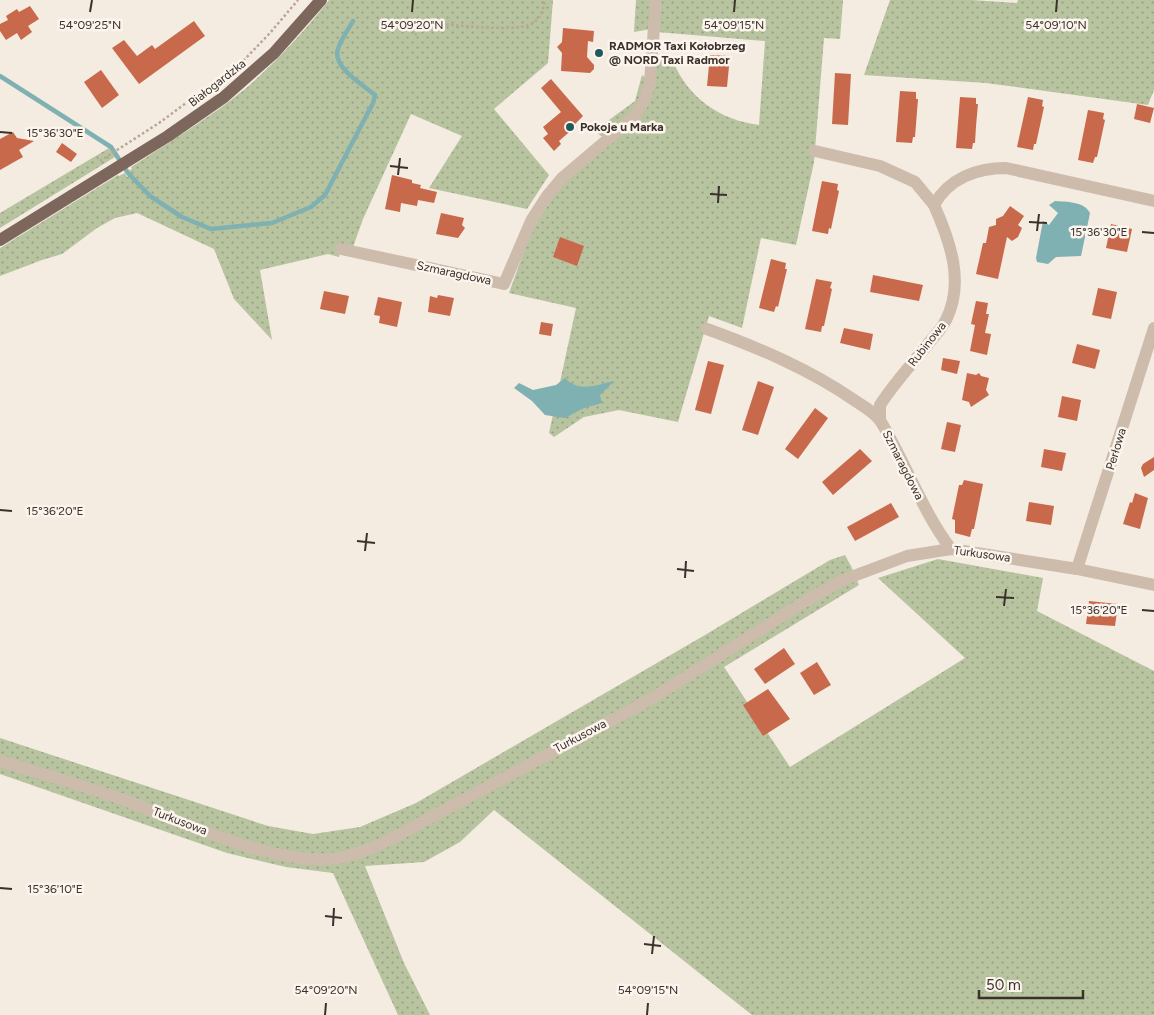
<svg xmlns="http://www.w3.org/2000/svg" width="1154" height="1015" font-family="Figtree,sans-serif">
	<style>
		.grass { fill: url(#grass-dots) }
		.water { fill: #7fb0b2 }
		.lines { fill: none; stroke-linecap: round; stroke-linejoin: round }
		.stream { stroke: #7fb0b2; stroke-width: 4.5 }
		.building { fill: #c8694b }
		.path { stroke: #b9a596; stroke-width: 2.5; stroke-dasharray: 2.5 2.5; stroke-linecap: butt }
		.minor { stroke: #cdbbac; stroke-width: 12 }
		.major { stroke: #7d675c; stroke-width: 12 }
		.ticks { fill: none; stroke: #3b302b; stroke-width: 2 }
		.poi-dot { fill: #1f5a5e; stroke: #fbf5ee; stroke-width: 2 }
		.labels { text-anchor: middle; stroke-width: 5; stroke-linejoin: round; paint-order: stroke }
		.poi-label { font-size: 12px; font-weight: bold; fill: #3b302b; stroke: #fbf5ee; text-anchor: start }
		.street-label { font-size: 12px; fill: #3b302b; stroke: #fbf5ee }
		.ticks-label { font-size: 12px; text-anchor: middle; fill: #3b302b; stroke: #fbf5ee; stroke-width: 5; stroke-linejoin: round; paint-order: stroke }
	</style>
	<defs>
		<pattern id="grass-dots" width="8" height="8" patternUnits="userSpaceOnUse" patternTransform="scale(1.25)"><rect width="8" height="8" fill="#b8c4a0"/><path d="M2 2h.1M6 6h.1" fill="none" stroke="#97a083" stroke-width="1.8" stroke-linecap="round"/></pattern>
	</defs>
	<rect width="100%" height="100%" fill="#f4ebe1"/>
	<g class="grass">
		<path d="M329 0H553L548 63 494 109 549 175 527 209 429 188 462 136 411 114 363 219 353 247 341 245 339 257 328 254 260 270 272 340 234 299 214 249 137 213 115 218 97 228 62 254 42 260 0 276V248L118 175 119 176 125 173 127 177 130 175 128 171 132 169 131 167C170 142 209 118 245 89 276 62 304 32 329 0Z"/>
		<polygon points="636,0 652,0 651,29 634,32"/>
		<path d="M659 0H843L840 39 824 38 814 162 796 245 761 238 742 328 709 316 678 422 619 410 584 417 554 437 549 433 576 308 509 293 531 232 559 187 630 127 657 60 673 61C688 98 720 120 759 125L765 41 657 32Z"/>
		<polygon points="890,0 971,0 1017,3 1018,0 1154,0 1154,90 1148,105 986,83 864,75"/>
		<polygon points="642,75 647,79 637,109 604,138 594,131 635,101"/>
		<polygon points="109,148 115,157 0,228 0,213"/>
		<polygon points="845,555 851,566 859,585 724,667 790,767 965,658 878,578 938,559 1043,578 1037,611 1154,671 1154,1015 752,1015 494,810 460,842 424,862 365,866 404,963 430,1015 398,1015 333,873 286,867 227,853 0,774 0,738 268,826 313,834 360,827 416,803 705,635 830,560"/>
	</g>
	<g class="water">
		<path d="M1055 201C1066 202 1084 201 1090 213L1081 256 1056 257 1048 264 1037 262 1036 258 1043 221 1049 225 1058 213 1049 205Z"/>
		<path d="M565 378C579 393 596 385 614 381L600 395 602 403 584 408 565 418 545 415 532 401 514 388 519 383 533 390 556 385Z"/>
	</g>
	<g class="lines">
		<path class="stream" d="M0 76 111 147 128 173 150 196 182 217 211 229 272 223 311 207 325 195 373 103 375 95C362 84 332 67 338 49 341 39 348 30 353 21"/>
	</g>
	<g class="building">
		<polygon points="30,6 39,19 28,26 32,32 21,40 17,33 6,40 0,31 0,24 8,20 6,16 17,9 19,12"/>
		<polygon points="194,21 205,36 139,84 112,48 124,40 137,56 152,45 155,49"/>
		<polygon points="563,28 594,31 593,42 588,41 587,57 594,65 594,69 590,73 561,71 562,53 557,47 562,42"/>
		<polygon points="710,55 730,56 727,87 707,86"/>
		<polygon points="101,70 119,95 102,108 84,82"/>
		<polygon points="835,73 851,74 848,125 832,124"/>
		<polygon points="551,79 583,116 574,125 575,127 559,141 561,144 554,151 543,138 548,134 543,127 561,112 541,88"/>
		<polygon points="900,91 916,92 916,99 918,99 915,137 913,137 912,143 896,142"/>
		<polygon points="960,97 976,98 976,104 978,104 976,126 975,143 973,143 972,149 956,148"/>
		<polygon points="1028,97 1043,100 1042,106 1044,107 1036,144 1034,144 1033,150 1017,147"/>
		<polygon points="1137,104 1154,108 1150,123 1134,119"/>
		<polygon points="1088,110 1104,113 1103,119 1105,120 1097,157 1095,157 1093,163 1078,160"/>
		<polygon points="13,132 17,138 34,141 19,150 23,157 0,170 0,139"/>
		<polygon points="62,143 77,154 71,162 56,152"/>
		<polygon points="392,175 412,180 412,183 421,185 420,188 437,192 434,203 418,200 417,206 401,203 400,212 385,209"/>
		<polygon points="822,181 838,184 837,190 839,191 831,229 829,228 828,234 812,231"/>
		<polygon points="1010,206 1024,216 1018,225 1022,228 1018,237 1012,241 1007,237 998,279 976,274 983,243 986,243 989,227 996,225 996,219 1003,216"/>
		<polygon points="441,213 464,218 462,225 465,228 458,238 436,234"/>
		<polygon points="1111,224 1132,229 1127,252 1106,248"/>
		<polygon points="560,237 584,246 577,266 553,257"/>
		<polygon points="771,259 786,263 785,269 787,269 778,307 776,306 774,312 759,308"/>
		<polygon points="873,275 923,285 919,301 870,292"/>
		<polygon points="816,279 832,282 830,288 832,289 824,326 822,326 821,332 805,329"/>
		<polygon points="1098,288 1117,292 1111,319 1092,315"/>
		<polygon points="324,291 349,296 345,314 320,309"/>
		<polygon points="438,295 454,298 450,316 428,312 430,296 437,298"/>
		<polygon points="378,297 402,302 397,327 379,323 380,316 374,315"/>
		<polygon points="976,301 988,303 986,314 989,314 985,333 991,334 987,355 970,351 975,325 971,324"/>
		<polygon points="541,322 553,324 551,336 539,334"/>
		<polygon points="844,328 873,334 870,350 840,343"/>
		<polygon points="1077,344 1100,350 1095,369 1072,363"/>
		<polygon points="943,358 960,361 957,374 941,370"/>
		<polygon points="708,361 724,365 711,414 695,410"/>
		<polygon points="967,373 976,375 979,373 981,376 989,378 986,390 989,395 971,407 969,402 962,400"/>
		<polygon points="758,381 774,387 758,435 742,430"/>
		<polygon points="1062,396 1081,400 1077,421 1058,417"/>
		<polygon points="815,408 828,418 798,459 785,449"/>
		<polygon points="947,422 961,425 955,452 941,449"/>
		<polygon points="860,449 872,461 833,495 822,482"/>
		<polygon points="1044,449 1066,453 1062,471 1041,467"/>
		<polygon points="1154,457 1154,470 1144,477 1141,468 1143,464"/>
		<polygon points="964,480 983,484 974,529 972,529 970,537 955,533 955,520 952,519 959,485 962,485"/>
		<polygon points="1135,493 1148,498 1140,529 1123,524 1130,502 1132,503"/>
		<polygon points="1029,502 1054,506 1051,525 1026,521"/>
		<polygon points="891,503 899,517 855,541 847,527"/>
		<polygon points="1089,601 1118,604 1115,626 1086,624"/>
		<polygon points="784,648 795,664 765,684 754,669"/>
		<polygon points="817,662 831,685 814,695 800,673"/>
		<polygon points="768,689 790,719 763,736 743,705"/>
	</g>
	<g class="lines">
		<g class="path">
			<path d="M415 35C417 33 420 29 423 27 431 23 441 24 450 25 466 26 522 32 533 23 541 18 543 9 545 0"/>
			<polyline points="100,161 159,123 244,60 270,33 298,0"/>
		</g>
		<g class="minor">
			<polyline points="815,151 880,166 915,182 934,205"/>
			<polyline points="341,249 504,284 531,221 547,196 562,178 634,117 644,101 650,82 656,0"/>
			<path d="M707 329C759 348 809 369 854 400 863 406 876 413 881 422 906 463 921 509 951 549"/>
			<path d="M880 420V405C894 383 912 364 928 344 934 337 942 328 946 320 965 282 950 241 934 205 949 178 977 168 1006 168L1154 201"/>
			<polyline points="1077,569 1154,328"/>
			<path d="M0 761C42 774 85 786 127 801 185 823 277 867 338 858 354 856 370 849 385 842L651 699 809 599 843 580 907 556 951 549 1077 569 1154 585"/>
		</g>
		<polyline class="major" points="0,240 168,136 224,97 274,53 321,0"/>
	</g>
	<path class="ticks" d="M90 12 92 0M412 12 413 0M734 12 735 0M1056 12 1057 0M0 132 12 133M390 166 408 168M398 175 400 158M710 194 727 195M718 203 719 186M1029 222 1047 223M1037 231 1039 214M1142 232 1154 233M0 510 12 511M357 541 375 543M365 551 367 533M677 569 694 571M685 578 686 561M996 597 1014 598M1004 606 1006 589M1142 610 1154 611M0 888 12 889M325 916 342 918M333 926 334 908M644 944 661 946M652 954 654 936M325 1015 326 1003M647 1015 648 1003"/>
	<g class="poi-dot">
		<circle cx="599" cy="53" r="5"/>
		<circle cx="570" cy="127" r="5"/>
	</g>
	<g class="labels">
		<g class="poi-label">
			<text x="609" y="50">RADMOR Taxi Kołobrzeg<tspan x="609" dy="14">@ NORD Taxi Radmor</tspan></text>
			<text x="580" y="131">Pokoje u Marka</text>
		</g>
		<g class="street-label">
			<text transform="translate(217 83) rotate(-38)" y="4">Białogardzka</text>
			<text transform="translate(454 273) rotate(12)" y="4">Szmaragdowa</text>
			<text transform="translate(927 344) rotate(-52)" y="4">Rubinowa</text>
			<text transform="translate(1116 449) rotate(-73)" y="4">Perłowa</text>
			<text transform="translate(903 465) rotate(63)" y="4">Szmaragdowa</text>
			<text transform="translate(982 554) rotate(8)" y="4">Turkusowa</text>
			<text transform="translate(580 736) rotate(-28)" y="4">Turkusowa</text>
			<text transform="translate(180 821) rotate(21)" y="4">Turkusowa</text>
		</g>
	</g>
	<g class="ticks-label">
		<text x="90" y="29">54°09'25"N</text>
		<text x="412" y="29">54°09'20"N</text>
		<text x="734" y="29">54°09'15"N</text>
		<text x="1056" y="29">54°09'10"N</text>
		<text x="55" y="137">15°36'30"E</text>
		<text x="1099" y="236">15°36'30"E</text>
		<text x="55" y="515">15°36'20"E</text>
		<text x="1099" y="614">15°36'20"E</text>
		<text x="55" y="893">15°36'10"E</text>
		<text x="326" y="994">54°09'20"N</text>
		<text x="648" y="994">54°09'15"N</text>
	</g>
	<path d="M979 990v8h104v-8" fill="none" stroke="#3b302b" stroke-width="2.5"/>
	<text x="986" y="990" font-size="15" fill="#3b302b" stroke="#fbf5ee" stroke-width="4" paint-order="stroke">50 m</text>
</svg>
